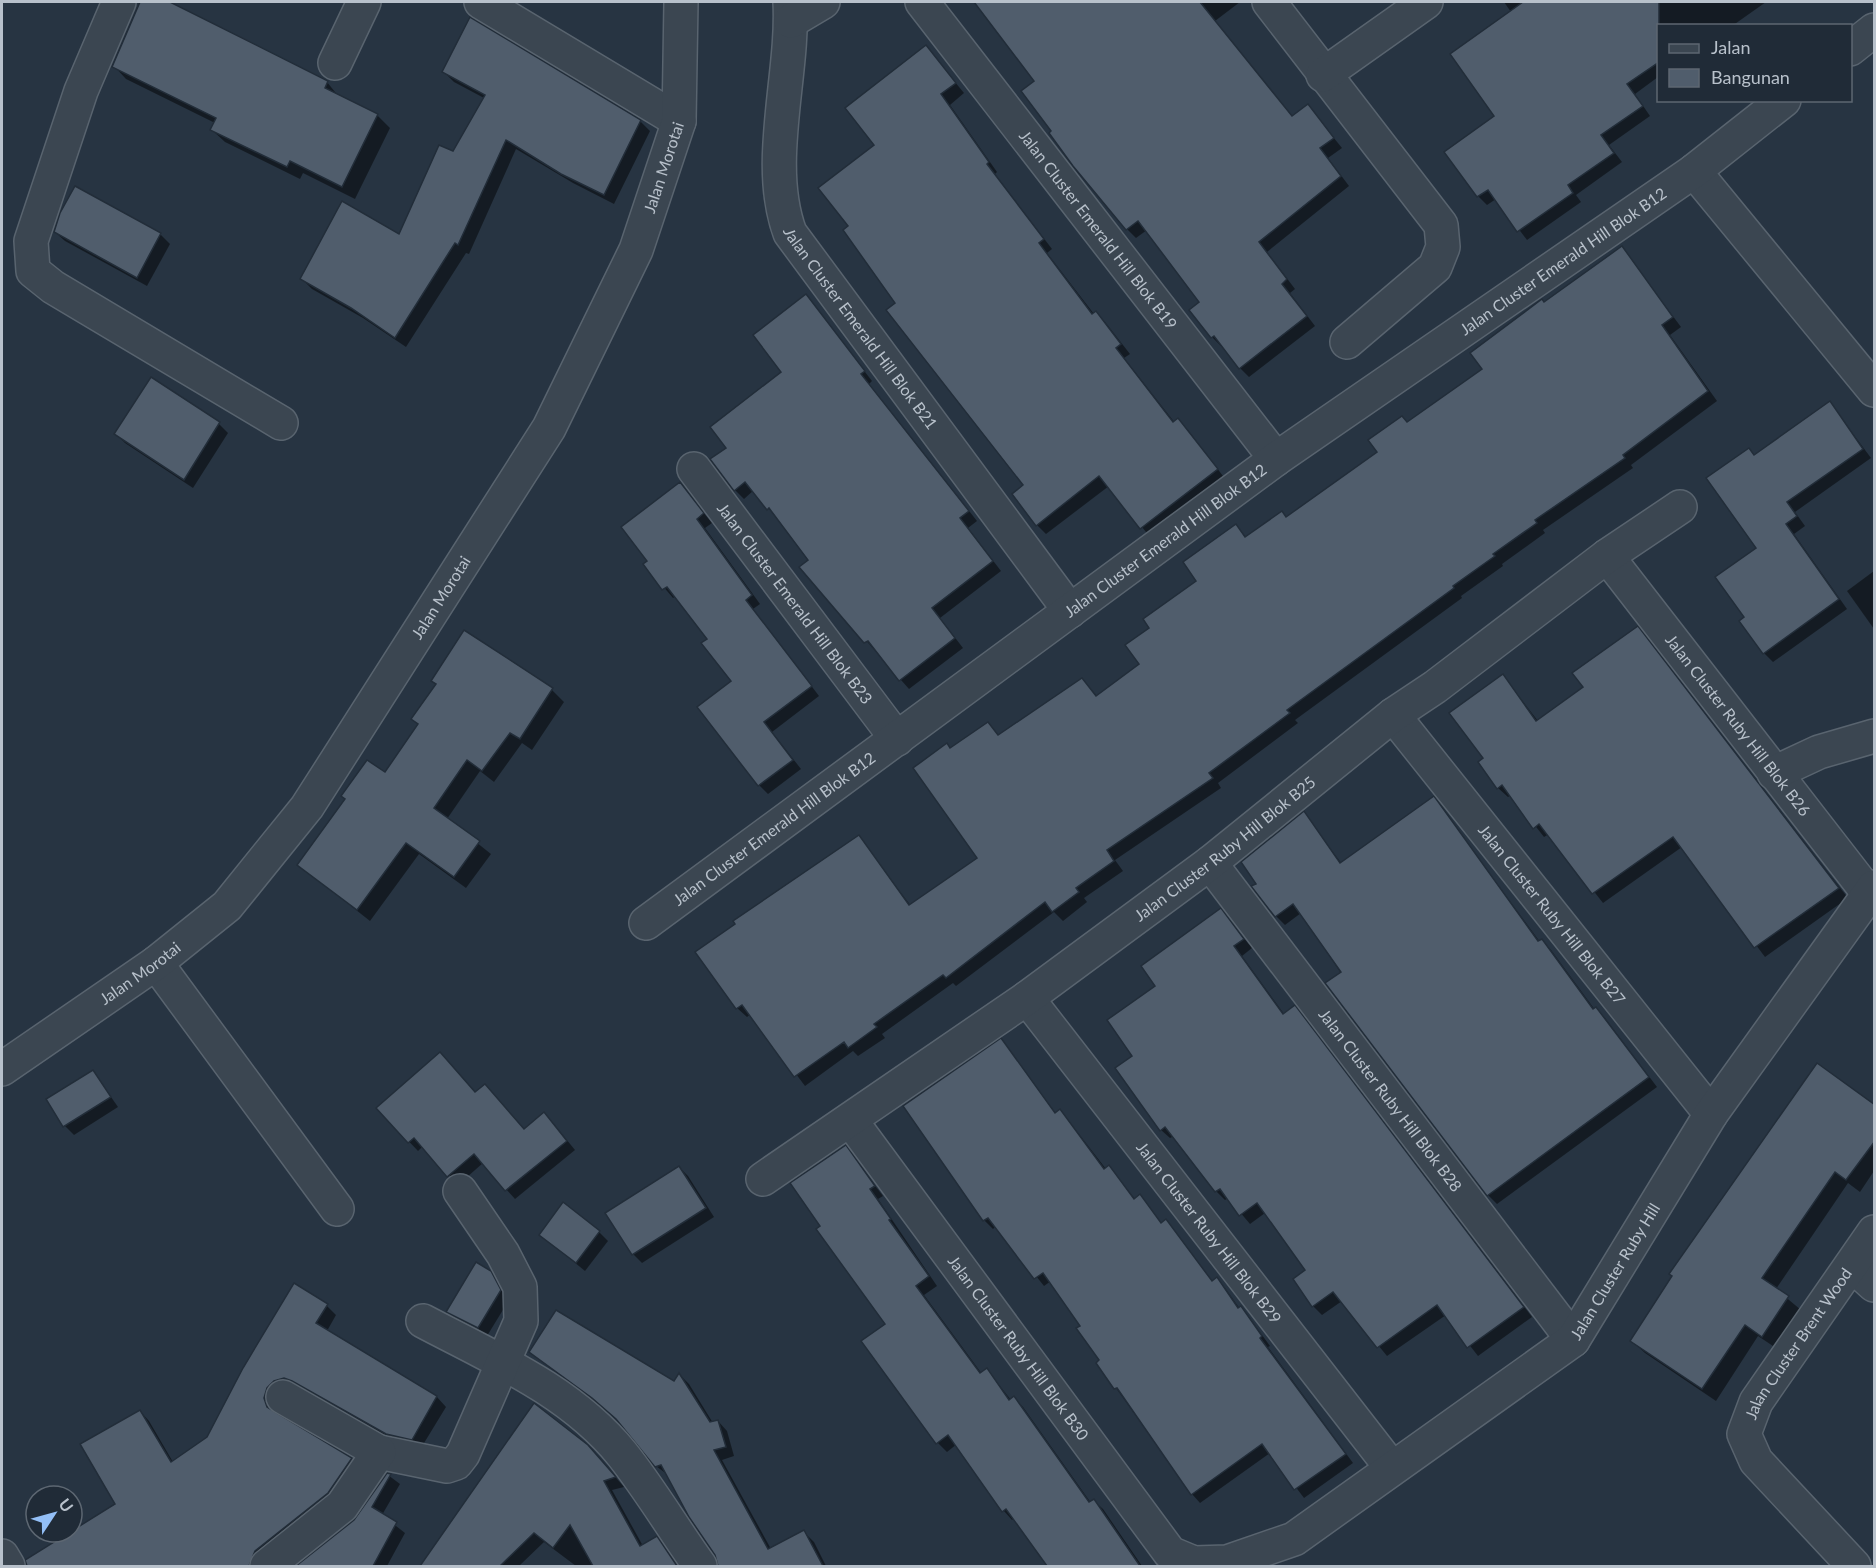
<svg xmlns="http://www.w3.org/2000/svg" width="1876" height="1568" font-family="Lato,sans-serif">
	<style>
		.shadow { fill: #0007 }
		.building { fill: #505d6c; stroke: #222d39; stroke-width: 1.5 }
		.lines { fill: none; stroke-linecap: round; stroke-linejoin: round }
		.minor-casing { stroke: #59646f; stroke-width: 36 }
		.tertiary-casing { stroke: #59646f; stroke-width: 36 }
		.minor { stroke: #3b4651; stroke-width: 33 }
		.tertiary { stroke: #3b4651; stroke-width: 33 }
		.labels { text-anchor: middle; stroke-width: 6; stroke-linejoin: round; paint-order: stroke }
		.street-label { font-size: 16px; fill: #b8c1cb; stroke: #202b37 }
	</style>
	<rect width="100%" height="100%" fill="#273442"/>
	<g class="shadow">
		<polygon points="142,2 166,2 327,82 339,97 377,115 390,128 355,199 303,173 300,179 225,142 212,130 215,123 126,79 114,66"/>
		<polygon points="995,2 1240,2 1215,21 1293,118 1308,106 1342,148 1328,158 1349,186 1267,252 1295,289 1290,293 1315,326 1249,377 1240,368 1223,345 1221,346 1212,337 1201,302 1147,230 1136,238 1127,229 1104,204 1051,133 1053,131 1036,82 983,11"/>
		<polygon points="1504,2 1766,2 1732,26 1658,26 1658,77 1635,94 1650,116 1609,145 1622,162 1576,195 1581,202 1527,240 1496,199 1487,205 1478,196 1447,152 1496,117 1511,12"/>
		<polygon points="926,47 964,93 950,105 997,172 995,174 1052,249 1047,253 1094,314 1096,313 1105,322 1130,354 1124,358 1175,423 1178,420 1188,430 1226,480 1150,537 1109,486 1046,534 1037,525 1025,486 897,303 850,226 876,146"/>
		<polygon points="444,72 640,121 650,131 614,204 573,183 516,149 469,254 466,253 406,347 363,318 312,289 302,279 400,236 454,153 484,98 454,82"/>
		<polygon points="75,188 161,235 170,244 147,286 65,241 55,232"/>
		<polygon points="1622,248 1681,327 1670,335 1717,401 1631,465 1633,468 1543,530 1545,533 1502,564 1503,566 1461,596 1462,598 1295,720 1298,723 1218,783 1221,788 1115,860 1123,871 1084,898 1087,902 1063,921 1054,912 956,986 953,983 882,1034 885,1038 858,1056 853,1051 805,1086 751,1014 747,1017 737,1008 697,952 858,837 911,906 979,859 951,750 988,723 999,736 1082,680 1098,697 1141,664 1151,629 1199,581 1236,526 1247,538 1286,518 1379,452 1408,423 1484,370 1544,303"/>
		<polygon points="806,296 872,381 869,384 977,521 968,528 1001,571 940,618 963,648 909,689 801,567 810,560 754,490 744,499 735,490 728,448 783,373"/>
		<polygon points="151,379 219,424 228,433 193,488 125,443 116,434"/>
		<polygon points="1830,403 1871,458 1795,512 1805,526 1794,534 1847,609 1773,662 1764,653 1746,618 1758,549 1755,456"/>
		<polygon points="680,484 712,523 705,528 760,604 753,609 819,696 772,732 801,769 768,794 759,785 733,682 709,639 676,596 673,598 645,565 649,562"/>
		<polygon points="1874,571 1874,629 1847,591"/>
		<polygon points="1637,628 1848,898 1765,957 1682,847 1603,903 1549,834 1544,837 1511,795 1508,797 1498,788 1485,759 1503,676 1538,721 1585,688"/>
		<polygon points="465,632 552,690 564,702 532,750 522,743 494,782 480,771 447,819 491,854 466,888 419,854 370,921 299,865 385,774 419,725 412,719 437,685"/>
		<polygon points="1434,798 1540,942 1542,941 1551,950 1595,1010 1605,1018 1657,1087 1497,1204 1488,1195 1301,913 1285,925 1276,916 1258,884 1303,813 1342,864"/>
		<polygon points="1221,910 1252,948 1242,956 1284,1014 1294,1007 1303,1016 1532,1317 1478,1356 1446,1315 1387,1356 1342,1301 1322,1315 1313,1306 1307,1270 1265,1213 1250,1224 1228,1198 1225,1200 1216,1191 1174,1136 1170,1138 1161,1130 1134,1056 1157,987"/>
		<polygon points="1001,1040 1056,1114 1060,1111 1068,1120 1106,1169 1109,1167 1135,1199 1140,1196 1162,1224 1166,1221 1213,1282 1216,1279 1225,1288 1240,1309 1249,1317 1270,1346 1268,1347 1353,1463 1304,1498 1270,1453 1200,1503 1192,1494 1116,1388 1082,1326 1051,1281 1044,1286 996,1226 993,1229 984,1220"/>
		<polygon points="93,1071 118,1107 74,1135 65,1126"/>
		<polygon points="475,1094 524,1131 553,1123 575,1150 515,1199 483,1163 458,1185 423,1146 418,1151 378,1109"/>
		<polygon points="1874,1107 1874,1171 1860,1192 1848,1183 1776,1289 1801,1310 1776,1348 1758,1336 1716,1401 1645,1353 1632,1341"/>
		<polygon points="845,1147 883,1196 878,1199 937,1286 924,1295 982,1374 987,1370 1011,1400 1014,1398 1023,1407 1091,1503 1094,1501 1103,1509 1142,1566 1050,1566 1015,1518 1012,1520 1004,1511 957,1444 947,1452 938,1443 887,1325 822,1227"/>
		<polygon points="679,1167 688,1176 714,1217 642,1263 633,1254"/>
		<polygon points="599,1232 608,1241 585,1271 541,1235"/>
		<polygon points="490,1272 499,1282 509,1300 487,1336 456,1320 447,1311"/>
		<polygon points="327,1306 336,1315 327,1331 437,1397 446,1407 421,1448 273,1408 275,1416 351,1459 361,1469 261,1566 26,1566 27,1561 117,1505 140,1411 149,1421 173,1462 208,1438"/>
		<polygon points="531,1352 675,1383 680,1375 689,1384 713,1423 718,1421 727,1431 734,1456 722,1460 771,1549 804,1532 814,1542 826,1566 720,1566 717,1555 668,1475 656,1466 620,1422"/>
		<polygon points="534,1405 598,1457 624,1487 612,1490 643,1546 657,1538 680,1566 576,1566 544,1542 519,1566 422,1566"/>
		<polygon points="388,1475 400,1484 382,1515 405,1533 387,1566 299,1566 355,1522"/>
	</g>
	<g class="building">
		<polygon points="140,2 170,2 328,81 325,88 378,114 342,187 290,161 287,167 210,130 216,118 112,67"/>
		<polygon points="974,2 1200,2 1292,116 1308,104 1334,138 1320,148 1341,176 1259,242 1287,279 1282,284 1307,316 1239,369 1214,336 1211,338 1189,310 1199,302 1138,221 1126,230 1073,166 1049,133 1051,131 1021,91 1034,81"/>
		<polygon points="1523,2 1659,2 1659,62 1627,84 1643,106 1601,135 1614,153 1568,185 1573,193 1517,232 1488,190 1477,197 1444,152 1494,116 1450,54"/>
		<polygon points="470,17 641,120 604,195 561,174 506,140 458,245 455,243 395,338 351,308 300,279 342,201 399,234 439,145 453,151 485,95 442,72"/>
		<polygon points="926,45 956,83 941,94 989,162 987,164 1044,239 1039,243 1092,314 1096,311 1121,344 1116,348 1173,422 1178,418 1218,469 1140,529 1099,476 1036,526 1012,494 1023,485 886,310 895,303 843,230 848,226 818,188 874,145 845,108"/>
		<polygon points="75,186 161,233 137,278 54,232 60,213"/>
		<polygon points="1622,246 1673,317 1662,325 1708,391 1623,455 1625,458 1535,520 1537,523 1493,554 1495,556 1453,586 1454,588 1287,710 1290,713 1209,773 1213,778 1107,850 1114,861 1076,888 1079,892 1052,912 1045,902 946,978 943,975 874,1024 877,1027 848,1048 844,1042 794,1077 742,1005 736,1009 695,952 735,924 733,921 859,835 909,905 977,858 913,768 947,743 950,748 988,722 998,735 1082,678 1096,696 1139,664 1125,645 1149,628 1143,619 1196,581 1183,562 1236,524 1245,537 1282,511 1286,517 1377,452 1368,440 1402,416 1407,422 1482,369 1470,353 1542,299 1544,302"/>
		<polygon points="806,294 865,371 861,374 969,511 960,518 993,561 932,608 955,638 899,681 868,641 864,643 799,567 808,560 769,508 767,510 745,482 734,491 710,459 726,448 710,427 781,372 753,335"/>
		<polygon points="151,377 220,422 184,480 114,434"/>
		<polygon points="1830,401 1863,449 1787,502 1797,516 1786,524 1839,599 1763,654 1739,621 1744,617 1715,577 1756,548 1706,478 1749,448 1754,455"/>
		<polygon points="680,482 704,513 697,519 752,595 746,600 812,686 764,722 793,760 758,786 697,707 731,681 701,643 707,639 667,587 662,590 643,564 647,561 621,527"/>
		<polygon points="1638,626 1839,888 1754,948 1673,837 1592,894 1539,824 1533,829 1502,785 1497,789 1478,762 1483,758 1449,713 1503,674 1536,721 1583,687 1572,673"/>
		<polygon points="464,630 553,688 520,739 510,733 482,771 467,760 434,808 480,841 454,877 406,843 357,910 297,865 345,799 341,796 367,760 385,772 418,724 411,719 436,684 431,681"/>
		<polygon points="1434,796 1538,941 1542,939 1593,1009 1596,1007 1649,1077 1487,1196 1325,983 1341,972 1293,904 1275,917 1251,886 1256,884 1241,862 1304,811 1340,863"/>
		<polygon points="1221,908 1244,939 1234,946 1283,1014 1295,1005 1524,1307 1467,1348 1437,1305 1377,1348 1333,1292 1312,1307 1293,1279 1305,1270 1257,1203 1239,1216 1220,1189 1215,1192 1165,1127 1160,1131 1115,1068 1132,1056 1107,1020 1155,986 1141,966"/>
		<polygon points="1001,1038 1055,1113 1060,1109 1104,1169 1109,1165 1134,1199 1140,1194 1161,1223 1166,1219 1212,1281 1217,1277 1238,1308 1241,1306 1262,1336 1260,1338 1346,1454 1294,1490 1262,1444 1191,1495 1117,1388 1114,1389 1096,1363 1099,1360 1076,1328 1080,1326 1043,1273 1034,1279 988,1218 983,1221 903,1106"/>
		<polygon points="440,1052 475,1092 485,1084 524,1129 544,1112 567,1141 505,1191 474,1154 447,1177 414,1138 408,1143 376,1108"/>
		<polygon points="1817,1063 1875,1105 1875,1141 1846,1180 1835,1172 1762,1278 1789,1296 1762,1337 1745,1325 1702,1389 1630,1341 1672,1276 1669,1274"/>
		<polygon points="93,1070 111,1097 63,1127 46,1099"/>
		<polygon points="846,1145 875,1186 870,1189 891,1219 889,1220 929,1276 916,1286 980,1373 987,1368 1009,1400 1014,1396 1089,1502 1094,1499 1140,1566 1047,1566 1006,1509 1002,1512 948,1435 936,1444 861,1341 885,1324 816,1229 820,1226 790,1183"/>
		<polygon points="679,1166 706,1208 632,1255 605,1213"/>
		<polygon points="563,1202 600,1231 576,1263 539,1235"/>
		<polygon points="476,1262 491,1271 501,1290 478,1328 446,1312"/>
		<polygon points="294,1283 328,1304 316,1323 437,1396 412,1440 386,1434 292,1381 284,1378 274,1381 267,1388 264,1398 267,1407 352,1458 328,1493 255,1551 249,1566 27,1566 25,1560 115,1504 80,1444 140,1410 171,1462 207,1437 243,1368"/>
		<polygon points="556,1310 674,1381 679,1373 710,1422 718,1420 726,1447 714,1450 768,1549 804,1530 823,1566 718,1566 715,1555 689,1517 661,1465 655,1467 616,1419 592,1398 529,1352"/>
		<polygon points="534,1403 588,1445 616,1477 604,1481 640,1546 657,1536 677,1566 593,1566 570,1525 553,1548 534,1533 500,1566 420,1566"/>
		<polygon points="387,1473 391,1474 372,1507 397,1522 373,1566 296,1566 354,1520"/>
	</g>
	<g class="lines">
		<defs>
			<g id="minor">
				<polyline points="119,2 81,91 31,241 33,271 53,287 281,423"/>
				<polyline points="481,2 679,121"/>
				<path id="s1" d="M790 2C794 75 764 163 790 233L1070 611"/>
				<path id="s2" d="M922 2 1276 459"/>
				<polyline points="1269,2 1441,225 1443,247 1435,267 1347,342"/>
				<polyline points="791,21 823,2"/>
				<polyline points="1850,49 1874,30"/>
				<polyline points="335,63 364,2"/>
				<polyline points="1323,75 1426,2"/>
				<polyline points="1694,171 1874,390"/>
				<path id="s3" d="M694 469 897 739"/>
				<path id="s4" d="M1607 556 1869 894"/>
				<path id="s5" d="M1393 715 1711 1114"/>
				<polyline points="1774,773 1819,752 1874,736"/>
				<path id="s6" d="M1210 863 1573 1340"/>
				<path id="s7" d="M646 923 1276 459 1694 171 1784 100"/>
				<polyline points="156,963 337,1209"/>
				<path id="s8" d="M1027 998 1391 1467"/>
				<path id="s9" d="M851 1121 1170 1553 1194 1563 1227 1562 1294 1539 1573 1340 1711 1114 1874 887"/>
				<path id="s10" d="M763 1179 1027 998 1210 863 1393 715 1435 687 1607 556 1680 507"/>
				<polyline points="1853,1266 1874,1285"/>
				<path d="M423 1321C493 1358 571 1391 622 1454 650 1489 674 1530 700 1566"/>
				<polyline points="379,1452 447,1466 456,1463 463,1454 521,1321 520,1287 503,1254 460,1191"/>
				<polyline points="2,1556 8,1566"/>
				<polyline points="267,1566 342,1506 379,1452 283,1397"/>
				<path id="s11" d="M1854 1566 1756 1461 1744 1434 1756 1402 1874 1232"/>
			</g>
			<g id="tertiary">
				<path id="s12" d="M2 1069 156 963 227 906 307 807 549 428 636 250 679 121 681 2"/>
			</g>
		</defs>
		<use href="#minor" class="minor-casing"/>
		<use href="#tertiary" class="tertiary-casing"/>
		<use href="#minor" class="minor"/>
		<use href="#tertiary" class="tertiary"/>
	</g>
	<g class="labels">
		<g class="street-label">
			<text dy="6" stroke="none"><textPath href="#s12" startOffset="1140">Jalan Morotai</textPath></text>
			<text dy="6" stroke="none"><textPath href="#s2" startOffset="288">Jalan Cluster Emerald Hill Blok B19</textPath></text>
			<text dy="6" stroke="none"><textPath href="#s7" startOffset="1131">Jalan Cluster Emerald Hill Blok B12</textPath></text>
			<text dy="6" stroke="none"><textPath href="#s1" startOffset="351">Jalan Cluster Emerald Hill Blok B21</textPath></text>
			<text dy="6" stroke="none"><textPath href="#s7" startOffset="645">Jalan Cluster Emerald Hill Blok B12</textPath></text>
			<text dy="6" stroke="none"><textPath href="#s12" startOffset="654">Jalan Morotai</textPath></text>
			<text dy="6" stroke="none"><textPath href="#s3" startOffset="168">Jalan Cluster Emerald Hill Blok B23</textPath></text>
			<text dy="6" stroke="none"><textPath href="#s4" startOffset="214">Jalan Cluster Ruby Hill Blok B26</textPath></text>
			<text dy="6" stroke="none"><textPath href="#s7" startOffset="159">Jalan Cluster Emerald Hill Blok B12</textPath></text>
			<text dy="6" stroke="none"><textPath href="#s10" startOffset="568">Jalan Cluster Ruby Hill Blok B25</textPath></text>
			<text dy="6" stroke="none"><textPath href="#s5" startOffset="255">Jalan Cluster Ruby Hill Blok B27</textPath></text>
			<text dy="6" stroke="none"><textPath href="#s12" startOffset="168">Jalan Morotai</textPath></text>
			<text dy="6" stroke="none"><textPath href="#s6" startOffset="298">Jalan Cluster Ruby Hill Blok B28</textPath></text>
			<text dy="6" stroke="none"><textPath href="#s8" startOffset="297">Jalan Cluster Ruby Hill Blok B29</textPath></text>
			<text dy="6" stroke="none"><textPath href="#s9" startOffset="1090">Jalan Cluster Ruby Hill</textPath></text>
			<text dy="6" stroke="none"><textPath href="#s11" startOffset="279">Jalan Cluster Brent Wood</textPath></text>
			<text dy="6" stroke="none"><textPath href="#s9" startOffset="282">Jalan Cluster Ruby Hill Blok B30</textPath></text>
		</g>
	</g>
	<rect width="1876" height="1568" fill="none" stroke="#b8c1cb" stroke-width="6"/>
	<rect x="1657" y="24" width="195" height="78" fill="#202b37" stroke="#5d6772" stroke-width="1.5"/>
	<rect x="1669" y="44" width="30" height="9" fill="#3b4651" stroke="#5d6772" stroke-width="1.5"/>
	<text x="1711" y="54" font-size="18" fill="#b8c1cb">Jalan</text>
	<rect x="1669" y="69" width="30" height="18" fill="#505d6c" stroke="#5d6772" stroke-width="1.5"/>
	<text x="1711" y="84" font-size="18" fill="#b8c1cb">Bangunan</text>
	<g transform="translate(54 1514) rotate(54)"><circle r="28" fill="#202b37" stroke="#5d6772" stroke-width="1.5"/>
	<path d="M0-4.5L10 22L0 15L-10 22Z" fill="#93bff6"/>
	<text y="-9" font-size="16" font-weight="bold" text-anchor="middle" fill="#b8c1cb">U</text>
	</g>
</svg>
